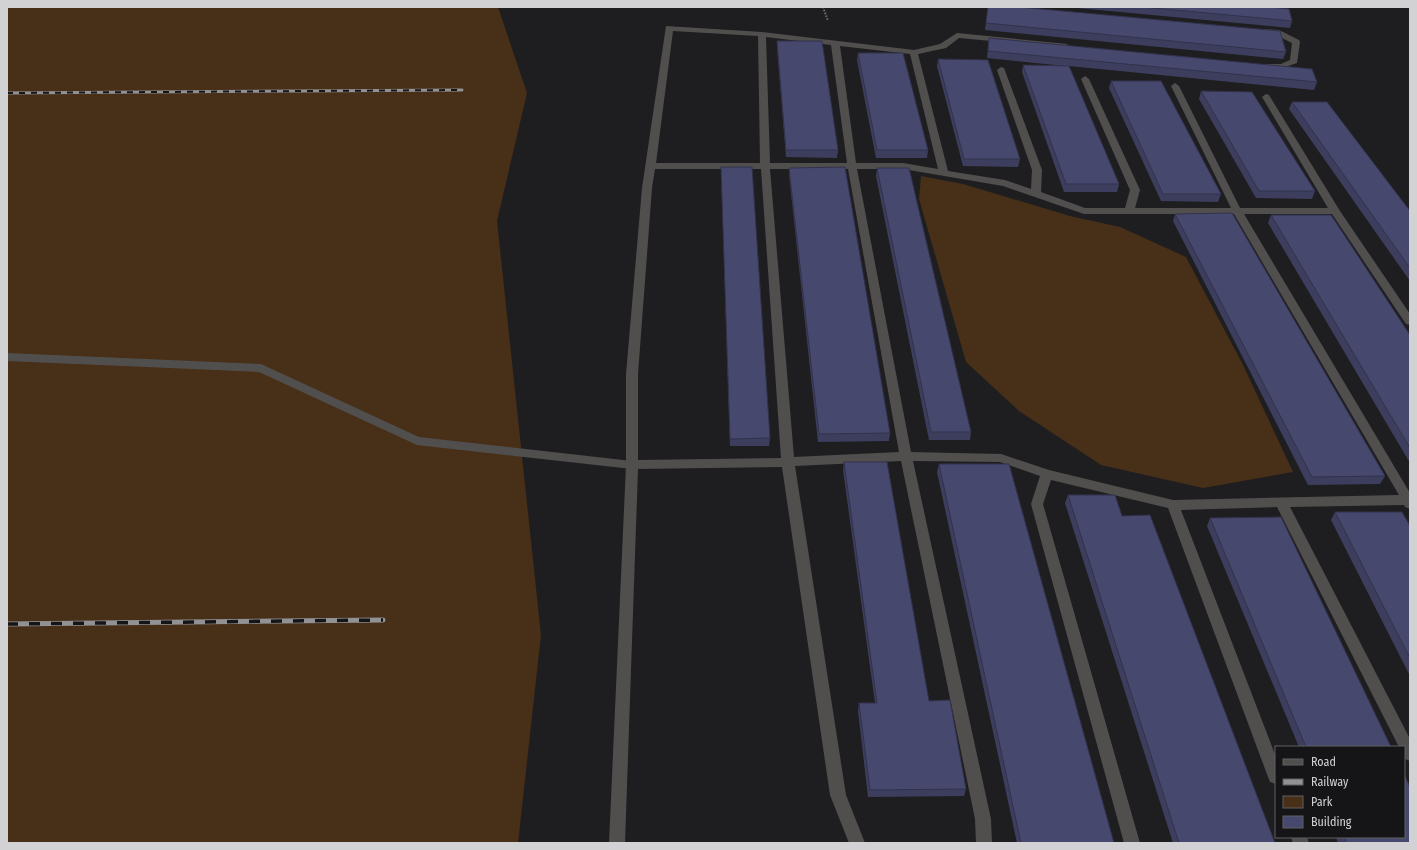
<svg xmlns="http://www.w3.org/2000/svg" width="1417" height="850" font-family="'Fira Sans Condensed',sans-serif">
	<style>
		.green { fill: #472f18 }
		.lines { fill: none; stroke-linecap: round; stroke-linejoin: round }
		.path { stroke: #707072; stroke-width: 2; stroke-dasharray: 1.5 1.5; stroke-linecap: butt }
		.lane { fill: #514f4e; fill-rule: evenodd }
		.street { fill: #514f4e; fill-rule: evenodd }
		.rail-far1-casing { stroke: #929294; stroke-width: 3 }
		.rail-casing { stroke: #929294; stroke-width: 5 }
		.rail-far1 { stroke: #151518; stroke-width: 2; stroke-dasharray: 6; stroke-linecap: butt }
		.rail { stroke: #151518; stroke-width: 3.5; stroke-dasharray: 11; stroke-linecap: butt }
		.wall { fill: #3d3e5e }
		.building { fill: #47486d; stroke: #32324c }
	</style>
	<rect width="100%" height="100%" fill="#1e1e21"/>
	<g class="green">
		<polygon points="7,7 498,7 527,93 497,221 541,635 518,843 7,843"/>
		<polygon points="921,176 963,184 1070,216 1120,227 1186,257 1243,365 1293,472 1203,488 1101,465 1019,411 966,362 919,199"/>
	</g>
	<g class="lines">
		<polyline class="path" points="823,7 828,21"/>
		<g class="lane">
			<path d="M666 26 762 32 914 50 940 44 957 33 1067 44 1068 46 1064 48 959 38 946 48 918 54 948 171 1005 180 1031 189 1032 170 997 70 1001 67 1004 68 1042 170 1041 192 1085 208H1125L1130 190 1081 79 1085 76 1089 79 1140 190 1135 208H1231L1171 86 1175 83 1179 86 1240 208H1328L1262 97 1266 94 1269 95 1340 211 1410 314V325L1406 324 1332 214H1244L1410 493V509L1405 507 1404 505 1290 507 1410 739V761L1405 759 1404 747H1399L1277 507 1181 510 1276 757V784L1270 782 1268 777 1168 508 1051 480 1043 504 1140 843H1124L1031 504 1040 476 1000 462 913 461 991 819 992 843H976L975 819 901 461 795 466 846 795 865 843H849L830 795 782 467 638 469 625 843H609L626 465V374L642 188ZM673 31 758 36 760 163H656ZM766 37 831 45 847 163H770ZM840 46 910 54 938 169 903 163H856ZM655 169H761L781 458 638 460V374L652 188ZM770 169H848L899 452 794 457ZM857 169H903L1003 186 1084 214H1234L1399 495 1173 500 1049 470 1001 454 911 452Z"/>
			<polygon points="1263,29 1279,30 1299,40 1300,42 1297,63 1282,68 1264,68 1263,66 1264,64 1281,64 1290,60 1292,43 1274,34 1263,33"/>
			<polygon points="1291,837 1307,837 1309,843 1293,843"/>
		</g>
		<polygon class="street" points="7,353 261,364 419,437 632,461 636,462 638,465 636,468 632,469 417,445 259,372 7,361"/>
		<defs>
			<polyline id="rail-far1" points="7,93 462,90"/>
			<polyline id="rail" points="7,624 383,620"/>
		</defs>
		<use href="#rail-far1" class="rail-far1-casing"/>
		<use href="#rail" class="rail-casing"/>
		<use href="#rail-far1" class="rail-far1"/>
		<use href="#rail" class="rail"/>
	</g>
	<g class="wall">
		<polygon points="988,7 1286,52 1283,59 985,30"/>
		<polygon points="1067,7 1269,7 1292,21 1290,28"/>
		<polygon points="989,38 1317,82 1314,90 1069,66 1119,184 1117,192 1064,192 1022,72 1023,65 1065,66 987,58"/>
		<polygon points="777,41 838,150 837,158 786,157 777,48"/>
		<polygon points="858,53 928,150 927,158 876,158 857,60"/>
		<polygon points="938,59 1020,159 1018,167 963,166 937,66"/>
		<polygon points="1111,81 1221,194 1218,202 1161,201 1109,88"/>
		<polygon points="1201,91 1315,191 1312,199 1256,198 1199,99"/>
		<polygon points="1292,102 1410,211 1410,281 1289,109"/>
		<polygon points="721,167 770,438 769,446 730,446"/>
		<polygon points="789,168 890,433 889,441 818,442 789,175"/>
		<polygon points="877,168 971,432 970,440 929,440 876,176"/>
		<polygon points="1175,214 1385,476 1380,484 1308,485 1173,221"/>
		<polygon points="1271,215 1410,335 1410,463 1268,223"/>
		<polygon points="844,462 929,701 966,789 964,796 868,797 858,711 859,703 875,703 843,470"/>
		<polygon points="939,464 1114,843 1017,843 937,472"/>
		<polygon points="1068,495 1122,516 1275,843 1173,843 1065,503"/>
		<polygon points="1335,512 1410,526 1410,676 1331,520"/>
		<polygon points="1210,518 1391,747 1299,747 1207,526"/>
		<polygon points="1336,837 1404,837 1410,843 1338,843"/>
	</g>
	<g class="building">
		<polygon points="988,7 1019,7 1280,31 1286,52 986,23"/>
		<polygon points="1143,7 1269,7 1289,9 1292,21"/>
		<polygon points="989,38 1312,69 1317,82 988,51"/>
		<polygon points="777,41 822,41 838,150 786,150"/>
		<polygon points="858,53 903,53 928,150 877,150"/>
		<polygon points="938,59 988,60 1020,159 964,159"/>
		<polygon points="1023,65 1069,66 1119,184 1066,184"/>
		<polygon points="1111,81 1161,81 1221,194 1163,194"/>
		<polygon points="1201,91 1252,92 1315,191 1259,191"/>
		<polygon points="1292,102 1327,102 1410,211 1410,268"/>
		<polygon points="721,167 752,167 770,438 730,439"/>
		<polygon points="845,167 890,433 819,434 789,168"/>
		<polygon points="877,168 909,168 971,432 931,432"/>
		<polygon points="1232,213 1385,476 1312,477 1175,214"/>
		<polygon points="1271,215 1331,215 1410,335 1410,448"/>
		<polygon points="844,462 887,462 929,701 950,700 966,789 870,790 859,703 877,703"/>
		<polygon points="939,464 1009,464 1114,843 1021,843"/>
		<polygon points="1068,495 1115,495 1122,516 1150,515 1275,843 1179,843"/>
		<polygon points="1335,512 1402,512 1410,526 1410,658"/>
		<polygon points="1281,517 1391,747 1306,747 1210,518"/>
		<polygon points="1404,774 1410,787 1410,843 1347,843 1344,837 1404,837"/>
	</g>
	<rect width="1417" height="850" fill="none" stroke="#d2d2d4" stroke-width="16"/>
	<rect x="1275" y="746" width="130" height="92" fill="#151518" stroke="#616163"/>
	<rect x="1283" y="759" width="20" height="6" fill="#514f4e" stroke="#616163"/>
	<text x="1311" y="766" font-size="12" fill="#d2d2d4">Road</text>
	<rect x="1283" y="779" width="20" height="6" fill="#929294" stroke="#616163"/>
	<text x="1311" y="786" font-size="12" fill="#d2d2d4">Railway</text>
	<rect x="1283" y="796" width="20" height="12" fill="#472f18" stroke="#616163"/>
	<text x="1311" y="806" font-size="12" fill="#d2d2d4">Park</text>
	<rect x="1283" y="816" width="20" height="12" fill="#47486d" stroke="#616163"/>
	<text x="1311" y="826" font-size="12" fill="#d2d2d4">Building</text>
</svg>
